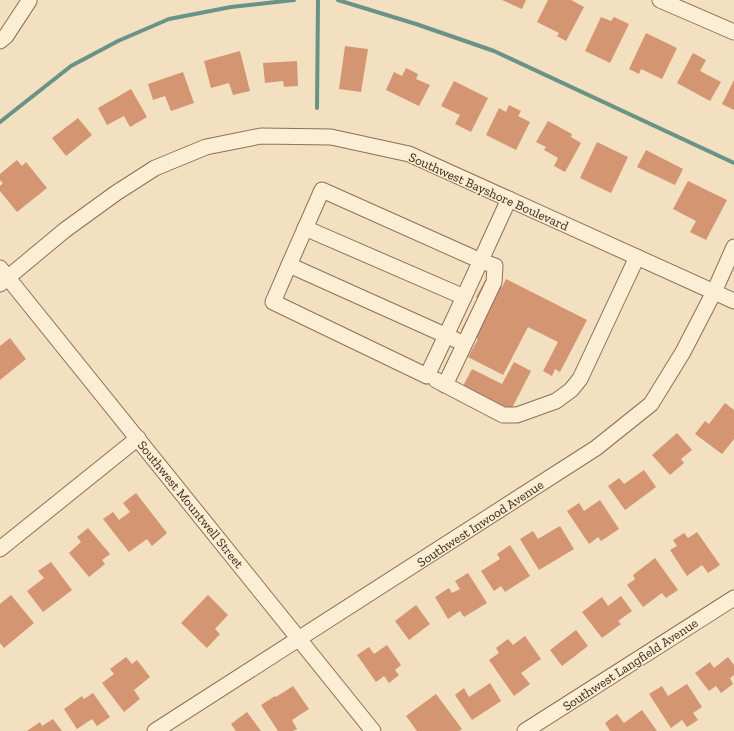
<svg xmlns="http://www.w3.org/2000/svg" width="734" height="731" font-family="'Zilla Slab',serif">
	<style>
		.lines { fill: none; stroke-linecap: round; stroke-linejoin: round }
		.stream { stroke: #699386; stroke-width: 4 }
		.building { fill: #d49572 }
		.minor-casing { stroke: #8d7056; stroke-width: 17 }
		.minor { stroke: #fceed4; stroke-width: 15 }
		.labels { text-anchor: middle; stroke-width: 3; stroke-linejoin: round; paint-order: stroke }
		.street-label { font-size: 13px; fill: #3b291c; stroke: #f9ebd0 }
	</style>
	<rect width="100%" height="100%" fill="#f2e0c0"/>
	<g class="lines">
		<g class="stream">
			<polyline points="338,0 416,24 494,51 734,163"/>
			<polyline points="317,108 318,0"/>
			<polyline points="0,122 71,66 118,41 169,19 231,7 294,0"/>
		</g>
	</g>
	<g class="building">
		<polygon points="502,0 526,0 522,9"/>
		<polygon points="548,0 571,0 584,7 566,41 557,36 559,33 537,22"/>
		<polygon points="601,17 611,21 614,17 629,24 610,63 585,51"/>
		<polygon points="646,33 677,48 662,79 641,69 639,74 629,69"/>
		<polygon points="345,46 368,49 361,92 339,89"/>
		<polygon points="240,51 250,91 233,95 229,83 211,88 204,61"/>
		<polygon points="693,53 706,60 700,71 721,82 710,101 677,83"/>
		<polygon points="297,61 298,86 284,87 283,81 265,83 263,63"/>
		<polygon points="406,68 418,74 416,79 430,85 419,106 386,90 394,72 402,76"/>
		<polygon points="183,72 194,103 171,111 165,96 153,100 148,84"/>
		<polygon points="734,80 734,110 722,104"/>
		<polygon points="454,81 488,98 471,132 455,124 460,115 441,106"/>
		<polygon points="131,89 147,117 130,127 124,116 107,125 98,108"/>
		<polygon points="509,105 521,111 518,116 530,122 516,150 486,135 499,108 506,112"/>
		<polygon points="78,118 92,135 66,156 52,138"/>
		<polygon points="548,121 572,134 571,137 581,143 565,172 554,166 558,158 544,150 546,147 536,142"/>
		<polygon points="597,142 628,157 611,193 580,178"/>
		<polygon points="646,150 683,169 675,185 637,167"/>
		<polygon points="17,160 22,166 26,162 47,188 17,212 0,191 0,186 3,183 0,180 0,174"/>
		<polygon points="688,181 727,200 706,240 690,232 696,221 673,209"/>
		<polygon points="486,279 502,287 506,279 587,320 560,372 555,369 552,376 543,371 558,342 528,327 503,375 468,357 478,339 461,330 471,312 485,319 492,306 476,297"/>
		<polygon points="10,338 26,359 0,380 0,346"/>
		<polygon points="514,362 531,371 511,410 463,386 472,369 502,384"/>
		<polygon points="725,403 734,410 734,439 722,454 695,434 705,421 709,424"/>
		<polygon points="677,433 692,450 681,459 684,463 670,475 652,455"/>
		<polygon points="644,470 656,487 625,510 608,486 619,478 624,484"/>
		<polygon points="136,493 167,533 152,546 147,539 129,552 103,519 113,512 119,520 130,512 123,503"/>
		<polygon points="600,500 619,529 601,541 598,537 589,544 567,511 579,503 584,511"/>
		<polygon points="560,526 574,549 539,570 520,539 533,531 538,539"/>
		<polygon points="88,528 110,554 102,560 105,564 89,577 69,553 81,542 77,537"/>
		<polygon points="697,532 720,565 708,573 702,565 687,576 670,550 677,546 673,540 684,533 688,538"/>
		<polygon points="510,545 530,576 505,592 501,586 494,591 481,571 500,559 497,554"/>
		<polygon points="655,558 678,590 666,598 662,593 643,607 627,585 635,579 633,575"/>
		<polygon points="51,562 72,590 43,612 27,591 44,578 38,571"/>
		<polygon points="468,573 487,603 464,617 460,611 448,619 435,597 449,588 452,593 460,589 455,581"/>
		<polygon points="11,595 34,623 4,648 0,643 0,604"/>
		<polygon points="208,595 228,615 215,629 220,634 207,648 181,623"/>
		<polygon points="621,596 632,611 618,621 621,624 602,638 582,612 602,597 608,606"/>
		<polygon points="416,605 430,624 409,640 395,621"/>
		<polygon points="576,630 588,646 562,666 550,650"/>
		<polygon points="525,636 541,659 521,673 530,684 514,696 489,660 499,653 496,648 508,639 513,645"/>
		<polygon points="387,645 401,665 395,670 399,675 389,683 384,676 376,682 357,655 369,647 374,654"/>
		<polygon points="126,657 132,664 137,660 150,677 134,690 140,699 124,712 102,683 114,674 110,669"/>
		<polygon points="728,657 734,665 734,675 730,678 733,684 721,693 716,686 709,691 695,673 710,662 714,668"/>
		<polygon points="490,683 501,701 472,720 455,695 464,688 469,697"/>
		<polygon points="687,684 702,707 693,713 698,720 687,727 682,720 671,728 649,694 662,686 668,696"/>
		<polygon points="293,686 309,709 292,720 297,729 293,731 278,731 261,705 275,696 276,697"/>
		<polygon points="93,693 110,717 97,726 92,719 77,729 64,709 82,696 84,699"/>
		<polygon points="436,694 462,729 459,731 417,731 406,716"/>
		<polygon points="642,710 657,731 610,731 605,723 617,714 624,723"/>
		<polygon points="247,712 261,731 236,731 231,724"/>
		<polygon points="53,719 62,731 27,731 40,722 42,726"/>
	</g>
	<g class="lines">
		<defs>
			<g id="minor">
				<polyline points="660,0 734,32"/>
				<polyline points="0,41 6,36 29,1"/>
				<polyline points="305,228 464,297"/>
				<polyline points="289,265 456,340"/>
				<polyline points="0,268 373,731"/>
				<polyline points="0,284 65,230 116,193 155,168 206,147 261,136 331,137 409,154 734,301"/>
				<polyline points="436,380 503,415 517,415 556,401 571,390 580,379 637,257"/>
				<path d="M445 385 494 282 495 266 481 261 322 190 289 265 273 302 427 376C455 317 482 258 509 199"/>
				<polyline points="0,549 138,438"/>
				<polyline points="155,731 596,448 651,404 683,352 714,292 734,247"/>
				<polyline points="525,731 734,598"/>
			</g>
		</defs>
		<use href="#minor" class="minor-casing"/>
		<use href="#minor" class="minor"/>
	</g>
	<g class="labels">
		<g class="street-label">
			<text transform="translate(489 191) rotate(24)" y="5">Southwest Bayshore Boulevard</text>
			<text transform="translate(191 504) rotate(51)" y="5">Southwest Mountwell Street</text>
			<text transform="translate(480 523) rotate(-33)" y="5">Southwest Inwood Avenue</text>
			<text transform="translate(630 664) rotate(-33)" y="5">Southwest Langfield Avenue</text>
		</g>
	</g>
</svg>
